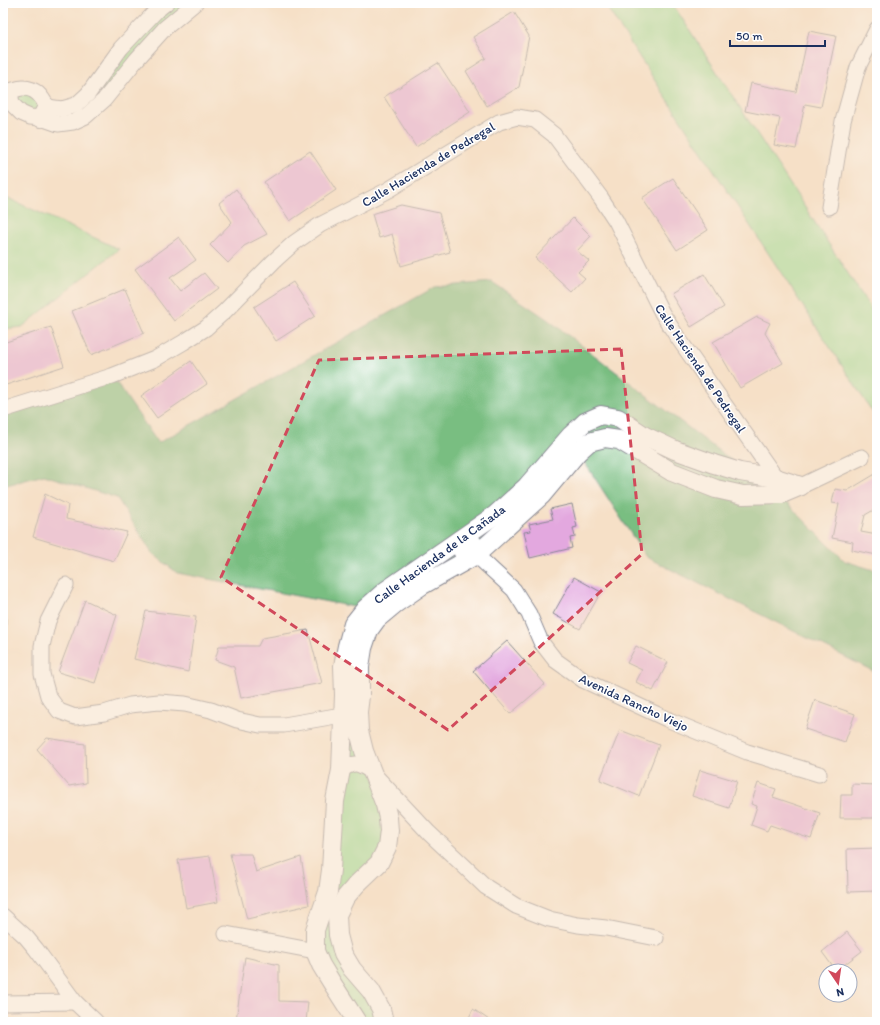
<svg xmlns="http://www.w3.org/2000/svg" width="880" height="1025" font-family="Itim,sans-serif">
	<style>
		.green { fill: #97df99; stroke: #59877c }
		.forest { fill: #79be81; stroke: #4a7670 }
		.building { fill: #e3a8df }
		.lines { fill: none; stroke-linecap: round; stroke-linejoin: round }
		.minor-casing { stroke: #888892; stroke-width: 17 }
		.tertiary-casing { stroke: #888892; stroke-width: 20 }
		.minor { stroke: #fff; stroke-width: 15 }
		.tertiary { stroke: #fff; stroke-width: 18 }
		.marked { fill: none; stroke: #d1495b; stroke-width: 3; stroke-dasharray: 8 5; stroke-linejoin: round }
		.labels { text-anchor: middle; stroke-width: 3; stroke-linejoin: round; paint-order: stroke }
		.street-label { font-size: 13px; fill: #1b2f5e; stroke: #fff }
	</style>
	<rect width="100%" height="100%" fill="#fff"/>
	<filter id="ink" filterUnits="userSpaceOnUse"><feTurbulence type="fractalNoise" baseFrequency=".025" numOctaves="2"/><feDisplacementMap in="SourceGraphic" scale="8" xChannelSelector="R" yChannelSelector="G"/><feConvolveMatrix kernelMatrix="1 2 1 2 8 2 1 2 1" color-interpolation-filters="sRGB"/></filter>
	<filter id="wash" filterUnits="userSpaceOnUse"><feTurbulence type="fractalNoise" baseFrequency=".012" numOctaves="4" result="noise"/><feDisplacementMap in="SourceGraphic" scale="16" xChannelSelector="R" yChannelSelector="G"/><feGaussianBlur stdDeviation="0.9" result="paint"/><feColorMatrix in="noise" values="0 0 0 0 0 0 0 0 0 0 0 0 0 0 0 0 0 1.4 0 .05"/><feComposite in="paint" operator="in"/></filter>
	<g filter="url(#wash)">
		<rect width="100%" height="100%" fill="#f6e0c7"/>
		<g class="green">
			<polygon points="166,3 195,3 104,100 58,124 12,104 24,88 48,107 76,105"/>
			<polygon points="604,3 672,3 877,318 877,419"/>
			<polygon points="3,196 119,249 22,327 3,329"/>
			<polygon points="601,415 618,418 645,436 675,450 714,464 740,472 792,489 743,495 716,489 672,472 619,440 605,438 589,442 578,452 542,495 476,555 421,586 395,604 377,619 369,630 363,648 360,667 360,696 358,713 359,731 364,751 385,805 388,818 389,831 387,847 379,863 357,884 346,898 337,915 338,935 343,954 352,969 371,991 381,1009 384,1022 357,1022 332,983 321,965 315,951 315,930 328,892 331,870 341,770 344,695 343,666 347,645 353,624 365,609 385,591 495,515 526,487 571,435 585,422"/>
		</g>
		<polygon class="forest" points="492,282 547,319 788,504 845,561 877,571 877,672 875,672 646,557 578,452 526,487 365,609 177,573 152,553 117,498 44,475 3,486 3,410 112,376 158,443 435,287"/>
		<g id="blocks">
			<g class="building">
				<polygon points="514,12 529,36 519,87 487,106 466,71 486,58 473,37"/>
				<polygon points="809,31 836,36 821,107 805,104 796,149 774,145 780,118 745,111 751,83 796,92"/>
				<polygon points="438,63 470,112 416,147 384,97"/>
				<polygon points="310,151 336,190 290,221 264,182"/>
				<polygon points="673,178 708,230 677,250 642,198"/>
				<polygon points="236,189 267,234 244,246 228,263 210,245 232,222 219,203"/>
				<polygon points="401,205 439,213 450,252 401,266 392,234 379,238 372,214"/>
				<polygon points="573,218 591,236 577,251 589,261 578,272 585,278 572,292 535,258"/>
				<polygon points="179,237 196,260 170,278 180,291 204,273 217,289 174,321 135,269"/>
				<polygon points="704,274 724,307 691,327 671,294"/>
				<polygon points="293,282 315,316 276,341 254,307"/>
				<polygon points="125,289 144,333 91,355 72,311"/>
				<polygon points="757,317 770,323 765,333 783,363 740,388 713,342"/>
				<polygon points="51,327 64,366 3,386 3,343"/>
				<polygon points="191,361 207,384 157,418 141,396"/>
				<polygon points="877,473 877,508 865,515 861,532 877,535 877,555 852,550 853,542 832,538 839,504 832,503 835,489 847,491"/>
				<polygon points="45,494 68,505 66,519 127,532 114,561 33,537"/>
				<polygon points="572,504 577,527 573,528 575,537 570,538 572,548 530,558 524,532 531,531 529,524 553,519 550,509"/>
				<polygon points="574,577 601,592 580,629 553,614"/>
				<polygon points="85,600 117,615 95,683 58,672"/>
				<polygon points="146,611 196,617 188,672 134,659"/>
				<polygon points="3,616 6,617 6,648 3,648"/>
				<polygon points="308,630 322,683 241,698 234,667 215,660 219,646 258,646 262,638"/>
				<polygon points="507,641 545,684 510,714 473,671"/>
				<polygon points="636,646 668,662 653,691 636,682 642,670 627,663"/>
				<polygon points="815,700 855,714 845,742 805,729"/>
				<polygon points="620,730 659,745 639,796 600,780"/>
				<polygon points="47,738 85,744 86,783 69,786 37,749"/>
				<polygon points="700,770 737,781 729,808 692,796"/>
				<polygon points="758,783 776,789 773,797 820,813 811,839 770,825 767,831 751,825 757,806 751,804"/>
				<polygon points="852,784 877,785 877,810 875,810 874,818 840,818 841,795 852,795"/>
				<polygon points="876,848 877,891 848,892 847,849"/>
				<polygon points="230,854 251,854 256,872 301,857 309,905 247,919"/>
				<polygon points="210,856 218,902 186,908 178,860"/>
				<polygon points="847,932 862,951 836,971 822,952"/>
				<polygon points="245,957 279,965 279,1001 308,1002 306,1022 236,1020"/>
				<polygon points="473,1009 492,1022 467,1022"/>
			</g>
		</g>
	</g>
	<g filter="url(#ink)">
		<use href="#blocks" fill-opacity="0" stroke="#888892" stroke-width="1"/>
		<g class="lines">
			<defs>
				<g id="minor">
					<polyline points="10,91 12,104 21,113 30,117 41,118 58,124 73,122 86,116 104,100 137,59 165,28 195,3"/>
					<path d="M10 91C14 90 19 88 23 88 36 88 42 97 47 107L62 109 76 105 88 94 121 48 156 11 166 3"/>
					<polyline points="829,207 843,121 858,67 877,29"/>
					<polyline points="3,410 112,376 155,359 184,342 206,328 225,311 274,261 294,243 320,225 388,190 499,122 517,117 535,120 554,135 601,198 616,221 662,313 676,335 776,478 779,485"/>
					<polyline points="801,486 862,457"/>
					<path d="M460 540C475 540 476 540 476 555H467L461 552 460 547Z"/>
					<polyline points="476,555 514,590 529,614 541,642 555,660 583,680 669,720 747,752 819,774"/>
					<polyline points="66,585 48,621 42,646 42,674 48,696 59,711 75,717 104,713 130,705 159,702 185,704 211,710 237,720 260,725 284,725 353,713"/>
					<path d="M341 770C355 761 358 763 371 771L429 833 463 865 486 887 516 906 549 919 578 925 606 928 656 938"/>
					<polyline points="3,916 26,937 36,949 75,1002 96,1022"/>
					<polyline points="226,934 315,951"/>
					<polyline points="3,1003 75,1002"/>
				</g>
				<g id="tertiary">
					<polyline points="41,118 47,107"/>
					<polyline points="357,1022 332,983 321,965 315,951 315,930 328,892 331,870 335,801 341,770 344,695 343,666 347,646 353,624 365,609 385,591 495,515 526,487 571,435 585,422 601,415 618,418 645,436 675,450 714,464 740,472 776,478 801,486"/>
					<polyline points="384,1022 381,1009 371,991 352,969 343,954 338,935 337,915 345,898 357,884 379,863 387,847 389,831 388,818 385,805 364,751 359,731 358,712 360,696 360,667 363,648 369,630 377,619 395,604 421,586 476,555 542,495 578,452 589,442 605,438 619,440 672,472 716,489 743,495 782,494 801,486"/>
				</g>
			</defs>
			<use href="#minor" class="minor-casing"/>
			<use href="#tertiary" class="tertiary-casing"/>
			<use href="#minor" class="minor"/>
			<use href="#tertiary" class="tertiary"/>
		</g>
	</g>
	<path d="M0 0H880V1025H0ZM621 349 642 554 448 730 221 577 319 360Z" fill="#f6e0c7" fill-opacity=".55" fill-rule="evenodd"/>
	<path class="marked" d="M621 349 642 554 448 730 221 577 319 360Z"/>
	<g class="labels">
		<g class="street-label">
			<text transform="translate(428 164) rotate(-31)" y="5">Calle Hacienda de Pedregal</text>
			<text transform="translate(701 368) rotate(56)" y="5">Calle Hacienda de Pedregal</text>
			<text transform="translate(439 554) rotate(-36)" y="5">Calle Hacienda de la Cañada</text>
			<text transform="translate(634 702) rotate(25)" y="5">Avenida Rancho Viejo</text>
		</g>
	</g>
	<rect width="880" height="1025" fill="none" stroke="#fff" stroke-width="16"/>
	<g transform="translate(838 983) rotate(167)"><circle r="19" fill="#ffffff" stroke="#a4acbf"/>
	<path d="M0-3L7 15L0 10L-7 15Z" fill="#d1495b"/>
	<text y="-6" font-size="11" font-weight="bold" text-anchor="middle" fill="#1b2f5e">N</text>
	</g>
	<path d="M730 40v6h95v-6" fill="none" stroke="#1b2f5e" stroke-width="2"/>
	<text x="736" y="40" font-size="12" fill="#1b2f5e" stroke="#ffffff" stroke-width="3" paint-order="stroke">50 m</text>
</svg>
